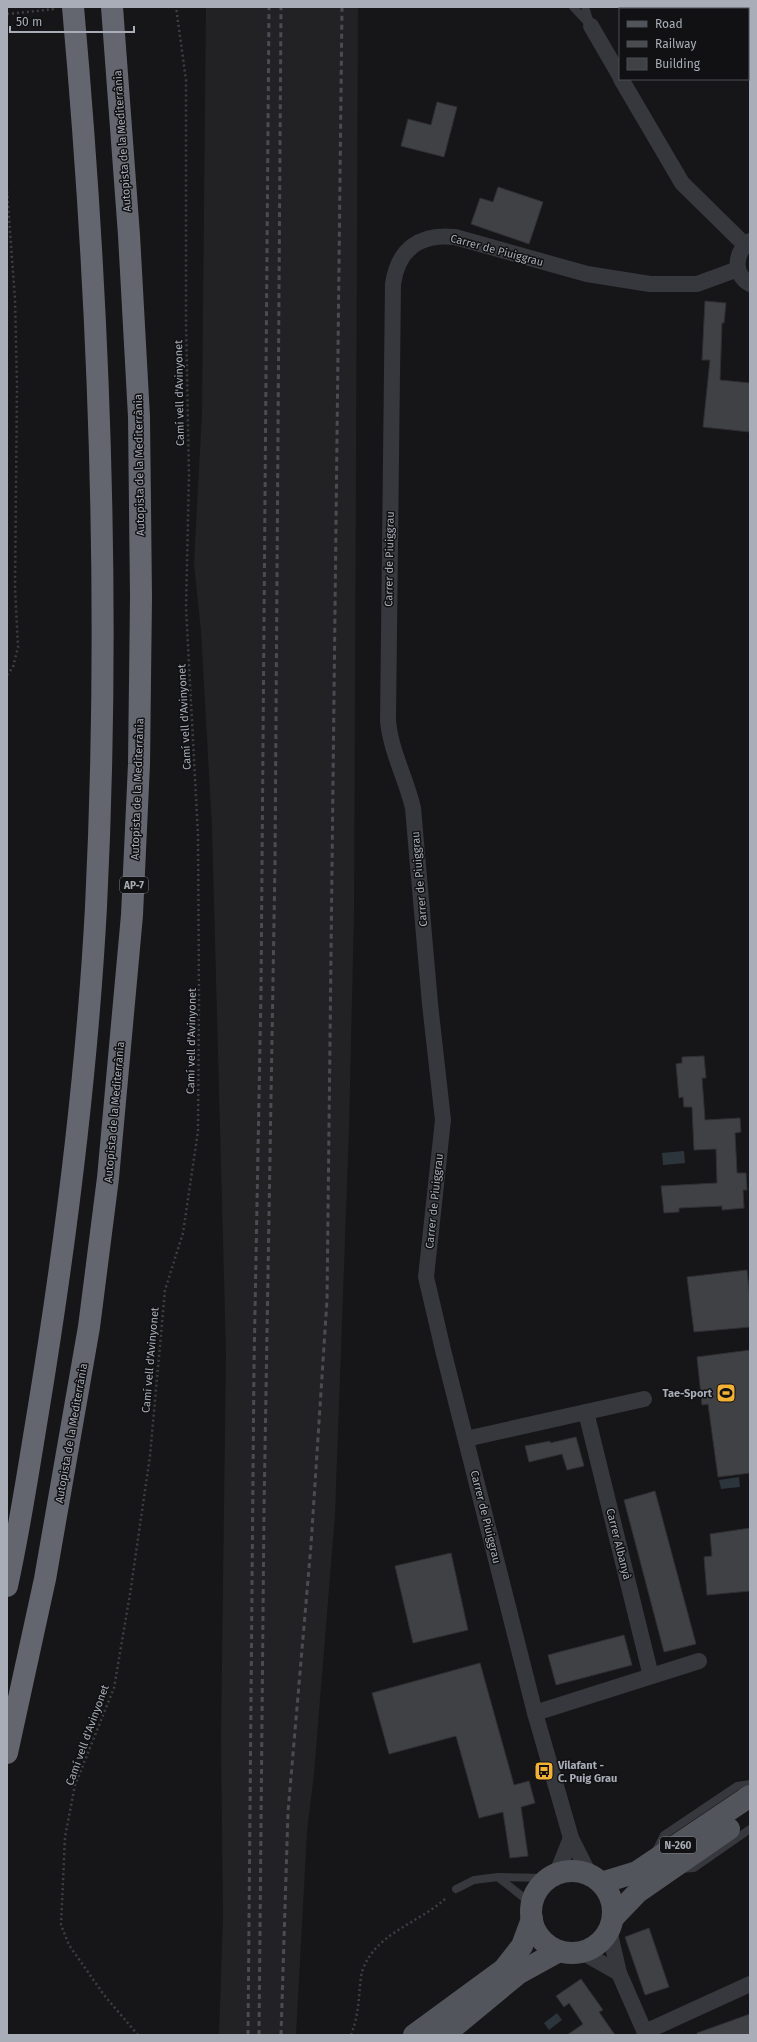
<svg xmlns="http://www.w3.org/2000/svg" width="757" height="2042" font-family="'Fira Sans',sans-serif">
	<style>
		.built { fill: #222225 }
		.water { fill: #2c353c }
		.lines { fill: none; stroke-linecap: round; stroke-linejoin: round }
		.stream { stroke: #2c353c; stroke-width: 5 }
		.building { fill: #404145; stroke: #303034 }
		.path { stroke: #3d3f44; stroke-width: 2.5; stroke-dasharray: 2 3; stroke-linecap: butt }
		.service { stroke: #37383d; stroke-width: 8 }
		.minor { stroke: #37383d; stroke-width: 16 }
		.primary { stroke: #53555c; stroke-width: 22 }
		.motorway { stroke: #63666e; stroke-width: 22 }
		.rail { stroke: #4a4c52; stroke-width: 3; stroke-dasharray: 5 4; stroke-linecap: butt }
		.labels { text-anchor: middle; stroke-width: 3; stroke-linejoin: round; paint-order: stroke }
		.shield { fill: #111113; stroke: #7b7e86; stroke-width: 1 }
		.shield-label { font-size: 10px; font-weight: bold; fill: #a8adb8 }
		.street-label { font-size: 11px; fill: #a8adb8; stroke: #111113 }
		.poi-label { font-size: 11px; font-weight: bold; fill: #a8adb8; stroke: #111113; text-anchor: end }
	</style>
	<rect width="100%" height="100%" fill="#161618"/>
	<polygon class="built" points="206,7 358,7 354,913 349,1129 335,1515 314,1774 307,1832 296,2035 219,2035 223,1918 221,1738 226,1353 212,827 201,631 194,564 202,412"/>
	<g class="water">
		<polygon points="684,1151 685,1163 663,1165 662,1153"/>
		<polygon points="739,1477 740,1487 721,1489 719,1480"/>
		<polygon points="557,2013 562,2020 549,2030 544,2023"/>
	</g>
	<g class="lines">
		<g class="stream">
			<polyline points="637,7 639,9"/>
			<polyline points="748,64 750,65"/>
		</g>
	</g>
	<g class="building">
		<polygon points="437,102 457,107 444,157 401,146 408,119 431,125"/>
		<polygon points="498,187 543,202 529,244 471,224 480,198 493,202"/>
		<polygon points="705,301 726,303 724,323 722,323 720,380 750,383 750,432 703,427 710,360 702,360"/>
		<polygon points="704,1056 706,1078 702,1078 705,1120 740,1118 741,1132 735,1133 737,1173 746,1173 747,1190 743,1190 744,1208 722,1210 722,1206 679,1208 679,1212 664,1213 661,1186 717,1183 716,1149 694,1150 692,1107 684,1107 683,1097 679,1098 676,1064 682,1063 682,1057"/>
		<polygon points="747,1270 750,1298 750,1327 694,1332 687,1277"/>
		<polygon points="750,1350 750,1473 718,1477 708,1404 702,1405 697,1357"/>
		<polygon points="576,1437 584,1466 567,1470 562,1454 529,1462 525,1446 550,1441 550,1443"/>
		<polygon points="655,1491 696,1644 664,1652 624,1500"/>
		<polygon points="750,1528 750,1591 707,1595 704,1557 712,1556 710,1534"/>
		<polygon points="451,1553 468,1630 413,1643 395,1566"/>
		<polygon points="624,1635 632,1665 556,1685 548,1655"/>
		<polygon points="480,1663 514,1785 529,1781 535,1803 521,1807 528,1856 510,1858 503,1812 479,1818 456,1736 389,1754 372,1693"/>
		<polygon points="649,1928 669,1987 645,1995 625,1937"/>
		<polygon points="581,1979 603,2010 599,2012 615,2035 567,2035 583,2024 569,2003 564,2007 556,1996"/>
		<polygon points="750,2014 750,2035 697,2035 697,2033"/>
	</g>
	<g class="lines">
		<g class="path">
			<polyline points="7,14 55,9"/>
			<polyline points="7,191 15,299 17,386 15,588 18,647 13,667 7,675"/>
			<polyline points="138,2035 104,1995 69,1945 61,1925 65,1837 75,1785 114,1688 130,1594 150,1456 165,1290 183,1233 198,1131 199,998 198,835 186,607 189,476 186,324 186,80 176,7"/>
			<path d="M351 2035C356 2022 358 2010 359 1997 360 1989 360 1979 362 1972 375 1932 419 1924 447 1897"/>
		</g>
		<g class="service">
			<polyline points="573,7 591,26"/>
			<polyline points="585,7 590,23"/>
			<polyline points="655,1853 664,1835 737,1786 750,1784"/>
			<polyline points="680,1869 694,1868 750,1829"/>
			<polyline points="499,1878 523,1897 531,1908"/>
			<polyline points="456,1889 474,1880 498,1877 549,1878"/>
		</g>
		<g class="minor">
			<polyline points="591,26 620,76"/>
			<polyline points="621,79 682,183 745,245"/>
			<path d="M750 241C735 252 732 274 750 284"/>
			<polyline points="586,1412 651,1676"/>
			<polyline points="466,1439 644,1399"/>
			<polyline points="535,1713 699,1661"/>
			<polyline points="557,1873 571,1838"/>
			<path d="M589 1874 571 1838 535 1713 444 1354 426 1277 443 1120 430 1004 413 808C406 778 391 752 388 721L393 284C398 249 420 233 455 237L587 274 650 284H697L738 269"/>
			<polyline points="609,1930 619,1973 646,2035"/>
			<polyline points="582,1952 619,1973"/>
			<polyline points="645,2032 750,1984"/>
		</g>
		<g class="primary">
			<circle cx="572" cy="1912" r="41"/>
			<polyline points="601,1883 637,1872 750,1796"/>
			<polyline points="613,1918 638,1892 729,1829"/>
			<polyline points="414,2035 504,1969 522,1946 532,1919"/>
			<polyline points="444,2035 519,1973 559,1951"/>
		</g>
		<g class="motorway">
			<path d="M7 1586C20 1527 29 1466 39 1406 66 1241 87 1074 96 907 111 606 100 307 73 7"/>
			<polyline points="7,1753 45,1579 89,1327 108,1178 132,915 139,764 141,597 139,417 129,235 112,7"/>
		</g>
		<g class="rail">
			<polyline points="248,2035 254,1364 261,991 269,7"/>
			<polyline points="259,2035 264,1510 275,863 281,7"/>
			<polyline points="281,2035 288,1812 311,1545 327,1300 342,7"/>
		</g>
	</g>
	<defs>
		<symbol id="stadium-square" viewBox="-11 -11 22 22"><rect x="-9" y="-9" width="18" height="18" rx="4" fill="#f2b134" stroke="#111113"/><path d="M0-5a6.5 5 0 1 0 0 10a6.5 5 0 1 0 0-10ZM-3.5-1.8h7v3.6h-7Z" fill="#111"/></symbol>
		<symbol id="bus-square" viewBox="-11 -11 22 22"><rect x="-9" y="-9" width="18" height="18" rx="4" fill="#f2b134" stroke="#111113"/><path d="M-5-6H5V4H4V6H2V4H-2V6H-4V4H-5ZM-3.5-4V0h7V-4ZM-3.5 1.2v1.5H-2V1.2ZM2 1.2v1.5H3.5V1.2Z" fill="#111"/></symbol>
	</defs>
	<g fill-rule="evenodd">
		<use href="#stadium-square" x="715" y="1382" width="22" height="22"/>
		<use href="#bus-square" x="533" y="1760" width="22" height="22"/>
	</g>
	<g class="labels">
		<g class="shield">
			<rect x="120" y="877" width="28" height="16" rx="3"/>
			<rect x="660" y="1837" width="36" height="16" rx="3"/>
		</g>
		<g class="shield-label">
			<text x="134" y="889">AP-7</text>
			<text x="678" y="1849">N-260</text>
		</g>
		<g class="street-label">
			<text transform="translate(122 141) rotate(-94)" y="4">Autopista de la Mediterrània</text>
			<text transform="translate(497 250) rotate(15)" y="4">Carrer de Piuiggrau</text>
			<text transform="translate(179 393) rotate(-91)" y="4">Camí vell d'Avinyonet</text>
			<text transform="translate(139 465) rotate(-91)" y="4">Autopista de la Mediterrània</text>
			<text transform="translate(389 559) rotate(-89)" y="4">Carrer de Piuiggrau</text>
			<text transform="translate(184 717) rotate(-93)" y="4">Camí vell d'Avinyonet</text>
			<text transform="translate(137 789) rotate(-88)" y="4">Autopista de la Mediterrània</text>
			<text transform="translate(419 879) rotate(-95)" y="4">Carrer de Piuiggrau</text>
			<text transform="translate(191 1041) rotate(-89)" y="4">Camí vell d'Avinyonet</text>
			<text transform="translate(114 1112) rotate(-85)" y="4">Autopista de la Mediterrània</text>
			<text transform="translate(434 1201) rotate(-84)" y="4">Carrer de Piuiggrau</text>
			<text transform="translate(150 1360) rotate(-85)" y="4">Camí vell d'Avinyonet</text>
			<text transform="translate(71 1433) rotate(-80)" y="4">Autopista de la Mediterrània</text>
			<text transform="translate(486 1517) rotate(76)" y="4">Carrer de Piuiggrau</text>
			<text transform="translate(619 1544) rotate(76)" y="4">Carrer Albanyà</text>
			<text transform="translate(87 1735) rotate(-70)" y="4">Camí vell d'Avinyonet</text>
		</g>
		<g class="poi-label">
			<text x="712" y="1397">Tae-Sport</text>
			<text x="558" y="1769" text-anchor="start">Vilafant -<tspan x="558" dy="13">C. Puig Grau</tspan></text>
		</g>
	</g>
	<rect width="757" height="2042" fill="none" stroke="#a8adb8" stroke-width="16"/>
	<rect x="619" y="8" width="130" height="72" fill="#111113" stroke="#4d4f55"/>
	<rect x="627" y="21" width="20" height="6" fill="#53555c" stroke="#4d4f55"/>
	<text x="655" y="28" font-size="12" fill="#a8adb8">Road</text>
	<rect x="627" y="41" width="20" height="6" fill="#4a4c52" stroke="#4d4f55"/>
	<text x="655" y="48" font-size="12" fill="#a8adb8">Railway</text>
	<rect x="627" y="58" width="20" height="12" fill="#404145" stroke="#4d4f55"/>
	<text x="655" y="68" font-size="12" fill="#a8adb8">Building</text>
	<path d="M10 26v6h124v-6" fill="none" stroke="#a8adb8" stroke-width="2"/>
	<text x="16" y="26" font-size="12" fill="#a8adb8" stroke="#111113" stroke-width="3" paint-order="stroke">50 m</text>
</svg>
